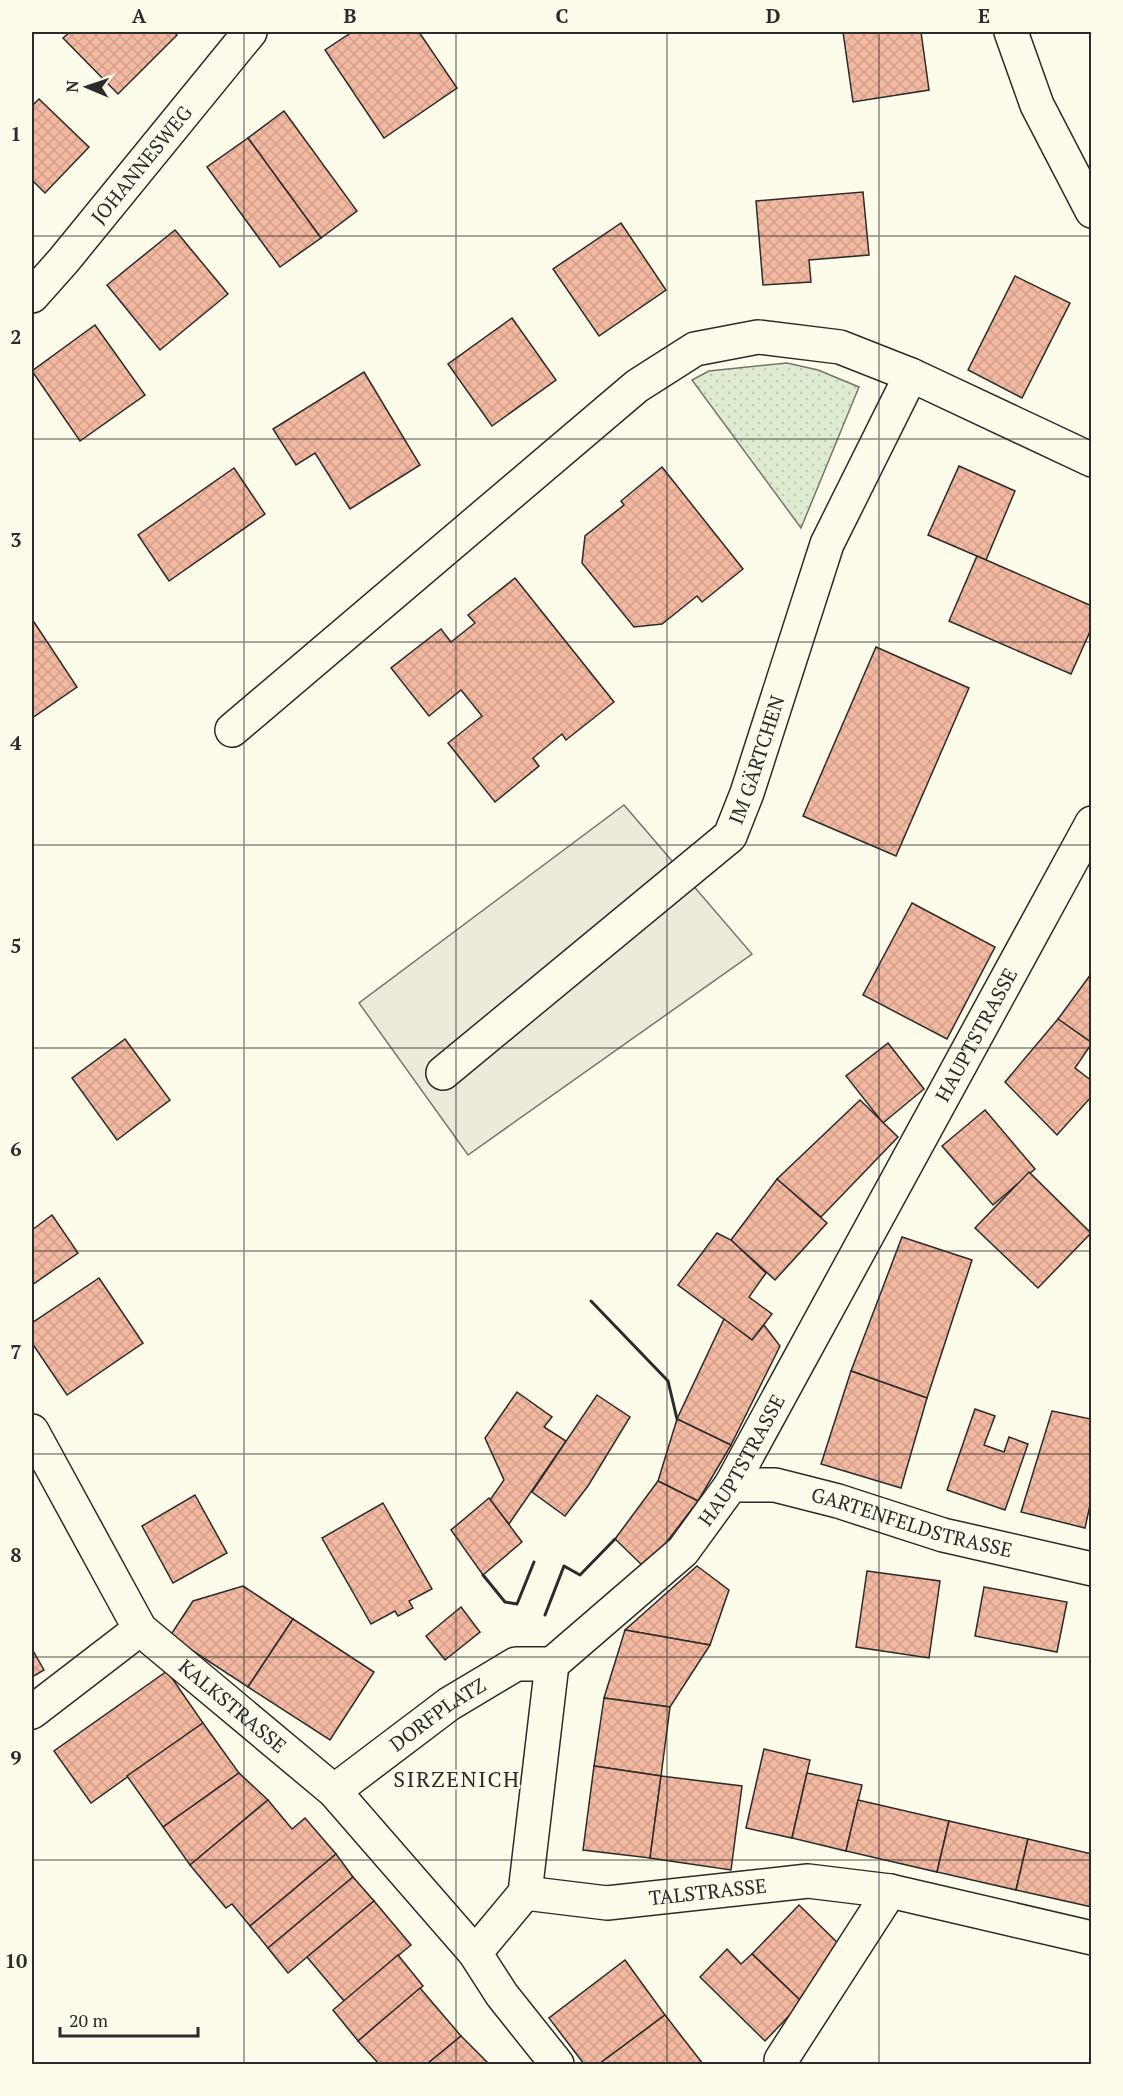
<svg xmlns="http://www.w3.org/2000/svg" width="1123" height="2096" font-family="'PT Serif',serif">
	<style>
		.park { fill: url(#park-dots); stroke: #74746e; stroke-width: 1.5 }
		.parking { fill: #eceadb; stroke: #74746e; stroke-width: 1.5 }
		.building { fill: url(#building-cross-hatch); stroke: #2b2b2b; stroke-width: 1.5 }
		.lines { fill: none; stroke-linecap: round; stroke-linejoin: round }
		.street-casing { stroke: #2b2b2b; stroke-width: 36 }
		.street { stroke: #fdfbea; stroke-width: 33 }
		.wall { stroke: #2b2b2b; stroke-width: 3 }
		.grid { fill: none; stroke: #2b2b2b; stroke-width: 1.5; stroke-opacity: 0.55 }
		.labels { text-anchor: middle; stroke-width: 4.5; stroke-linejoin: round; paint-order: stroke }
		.street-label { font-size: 20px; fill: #2b2b2b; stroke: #fdfbea }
		.quarter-label { font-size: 22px; letter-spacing: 1.5px; fill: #2b2b2b; stroke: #fdfbea }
		.neatline { fill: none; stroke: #2b2b2b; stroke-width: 2 }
		.grid-label { font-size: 20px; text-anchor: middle; font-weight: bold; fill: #2b2b2b }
	</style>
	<defs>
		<pattern id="park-dots" width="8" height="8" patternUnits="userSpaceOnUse" patternTransform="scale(1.5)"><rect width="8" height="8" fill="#deebd1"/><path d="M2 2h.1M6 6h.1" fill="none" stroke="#bfcab4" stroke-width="1.8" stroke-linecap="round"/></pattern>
		<pattern id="building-cross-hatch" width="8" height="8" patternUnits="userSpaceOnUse" patternTransform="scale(1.5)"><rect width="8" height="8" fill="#f2b8a0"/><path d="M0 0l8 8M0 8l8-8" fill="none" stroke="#d09e8a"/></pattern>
	</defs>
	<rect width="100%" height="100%" fill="#fdfbea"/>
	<polygon class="park" points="787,363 818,370 859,387 801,528 692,380 709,371"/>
	<polygon class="parking" points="624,805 752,954 468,1155 359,1003"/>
	<g class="building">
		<polygon points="70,32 174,32 177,35 118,94 63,38"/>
		<polygon points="352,32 419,32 457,88 384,138 325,50"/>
		<polygon points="843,32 921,32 929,90 853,102"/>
		<polygon points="39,99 89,147 45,193 32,180 32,106"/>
		<polygon points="284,111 357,211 321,238 248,138"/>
		<polygon points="248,138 321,238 280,267 207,167"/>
		<polygon points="863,192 869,255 809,260 811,282 763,285 756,201"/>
		<polygon points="621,223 666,290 599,336 553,269"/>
		<polygon points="175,230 228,294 160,350 107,285"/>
		<polygon points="1015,276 1070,303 1022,398 968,370"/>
		<polygon points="512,318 556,380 492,426 448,364"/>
		<polygon points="95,325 145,395 80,441 32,371"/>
		<polygon points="364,372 420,465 350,509 315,453 296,465 273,429"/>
		<polygon points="959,466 1015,491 986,560 928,535"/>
		<polygon points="662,467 743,569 702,602 697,596 662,624 634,627 582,563 585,536 624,505 621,501"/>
		<polygon points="234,468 265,514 169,581 138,535"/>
		<polygon points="977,556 1092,606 1092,627 1071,674 949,621"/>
		<polygon points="515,578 614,702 566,740 562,734 533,758 539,766 495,802 448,743 482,716 461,690 429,716 391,668 441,629 451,642 475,623 468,615"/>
		<polygon points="32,619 77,687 32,718"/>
		<polygon points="876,647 969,688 896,856 803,816"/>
		<polygon points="912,903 995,947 947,1039 863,995"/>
		<polygon points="1091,974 1092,975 1092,1043 1058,1019"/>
		<polygon points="1058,1019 1092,1043 1075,1068 1092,1081 1092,1096 1057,1135 1005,1082"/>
		<polygon points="125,1039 170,1100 117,1140 72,1078"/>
		<polygon points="888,1043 924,1089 883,1123 846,1076"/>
		<polygon points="860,1100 898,1137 821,1217 777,1179"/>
		<polygon points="985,1110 1035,1169 993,1205 942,1146"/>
		<polygon points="1029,1172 1091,1233 1038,1288 975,1228"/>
		<polygon points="777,1179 827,1223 775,1280 731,1240"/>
		<polygon points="52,1215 78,1253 32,1285 32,1230"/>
		<polygon points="717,1233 731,1240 766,1273 749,1297 772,1314 752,1340 678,1285"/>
		<polygon points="902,1237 972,1260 927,1398 851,1371"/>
		<polygon points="99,1278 143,1343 67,1395 32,1343 32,1323"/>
		<polygon points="724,1319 752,1340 764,1325 780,1346 731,1445 677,1419"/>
		<polygon points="851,1371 927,1398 901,1488 821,1464"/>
		<polygon points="517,1392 552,1417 544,1427 566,1441 509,1524 490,1500 504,1480 485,1438"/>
		<polygon points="597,1395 630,1417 588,1486 565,1516 532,1492"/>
		<polygon points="975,1409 995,1416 984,1445 1004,1452 1009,1437 1028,1444 1005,1510 947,1490"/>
		<polygon points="1052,1411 1091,1419 1092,1496 1085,1528 1021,1512"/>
		<polygon points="677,1419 731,1445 698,1501 658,1481"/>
		<polygon points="658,1481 698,1501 646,1569 615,1539"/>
		<polygon points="195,1495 227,1553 173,1583 142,1526"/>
		<polygon points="489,1498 522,1542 483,1575 451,1530"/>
		<polygon points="383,1503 432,1589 409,1601 413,1608 398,1616 395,1611 371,1624 322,1538"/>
		<polygon points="697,1566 729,1590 710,1645 625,1630"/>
		<polygon points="867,1571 940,1581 929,1658 856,1647"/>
		<polygon points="243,1586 293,1619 248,1687 170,1636 193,1601"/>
		<polygon points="984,1587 1067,1602 1057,1652 975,1636"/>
		<polygon points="461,1607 480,1632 445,1660 426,1636"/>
		<polygon points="293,1619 374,1672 330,1740 248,1687"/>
		<polygon points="625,1630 710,1645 670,1707 604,1698"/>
		<polygon points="32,1649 44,1670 32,1677"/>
		<polygon points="167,1671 203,1723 91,1803 54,1751"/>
		<polygon points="604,1698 670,1707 661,1776 594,1766"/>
		<polygon points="203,1723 239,1773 163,1827 127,1776"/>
		<polygon points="764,1749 810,1760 792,1838 746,1828"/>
		<polygon points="594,1766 661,1776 650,1858 583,1850"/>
		<polygon points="239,1773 268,1800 190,1865 163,1827"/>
		<polygon points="807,1773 862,1785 846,1851 792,1838"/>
		<polygon points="661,1776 742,1786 731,1870 650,1858"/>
		<polygon points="268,1800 292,1829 305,1818 336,1854 250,1926 232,1904 226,1908 190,1865"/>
		<polygon points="858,1800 949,1821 937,1872 846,1851"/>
		<polygon points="949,1821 1028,1839 1016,1890 937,1872"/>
		<polygon points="1028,1839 1092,1854 1092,1907 1016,1890"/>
		<polygon points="336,1854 353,1877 268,1948 250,1926"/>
		<polygon points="353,1877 374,1901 288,1973 268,1948"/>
		<polygon points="374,1901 411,1945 344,2001 307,1957"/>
		<polygon points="799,1905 849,1954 802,2002 752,1954"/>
		<polygon points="727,1949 741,1964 752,1954 802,2002 765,2041 700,1977"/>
		<polygon points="398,1955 423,1986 358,2041 333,2010"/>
		<polygon points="625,1960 665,2015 599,2064 584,2064 549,2018"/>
		<polygon points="420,1988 461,2036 427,2064 379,2064 358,2041"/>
		<polygon points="665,2015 703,2064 599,2064"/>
		<polygon points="461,2036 489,2064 427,2064"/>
	</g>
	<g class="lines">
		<defs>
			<g id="street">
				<polyline points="1011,32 1037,105 1092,211"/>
				<path id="s1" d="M32 296 64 260 250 32"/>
				<polyline points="232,730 637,386 695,349 758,337 840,347 911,375 1092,460"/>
				<path id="s2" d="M443 1073 730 836 747 793 827 544 911 375"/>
				<path id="s3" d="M32 1431 140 1629 334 1791 475 1953 502 1995 557 2064"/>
				<path id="s4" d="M731 1485H775L838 1501 943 1535 1092 1569"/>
				<polyline points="32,1712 140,1629"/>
				<path id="s5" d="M334 1791 449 1704 516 1664H552"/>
				<path id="s6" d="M525 1893 607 1903 808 1881 890 1891 1092 1938"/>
				<path id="s7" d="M475 1953 525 1893 552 1664 683 1551 731 1485 1092 823"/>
				<polyline points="781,2064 781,2060 890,1891"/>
			</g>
		</defs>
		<use href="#street" class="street-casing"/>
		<use href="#street" class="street"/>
		<g class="wall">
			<polyline points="591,1301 668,1381 677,1419"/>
			<polyline points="483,1575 505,1602 517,1604 534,1562"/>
			<polyline points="545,1615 564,1566 580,1575 615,1539"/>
		</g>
	</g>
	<path class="grid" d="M244 32V2064M456 32V2064M667 32V2064M879 32V2064M32 236H1092M32 439H1092M32 642H1092M32 845H1092M32 1048H1092M32 1251H1092M32 1454H1092M32 1657H1092M32 1860H1092"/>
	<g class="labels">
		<g class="street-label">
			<text dy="7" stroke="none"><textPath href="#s1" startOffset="171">JOHANNESWEG</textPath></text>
			<text dy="7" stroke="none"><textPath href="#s2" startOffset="453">IM GÄRTCHEN</textPath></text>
			<text dy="7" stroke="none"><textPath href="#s7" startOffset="1076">HAUPTSTRASSE</textPath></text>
			<text dy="7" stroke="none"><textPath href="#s7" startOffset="590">HAUPTSTRASSE</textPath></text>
			<text dy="7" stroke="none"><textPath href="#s4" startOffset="186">GARTENFELDSTRASSE</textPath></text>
			<text dy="7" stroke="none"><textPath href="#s3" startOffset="346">KALKSTRASSE</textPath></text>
			<text dy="7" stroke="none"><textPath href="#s5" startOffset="129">DORFPLATZ</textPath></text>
			<text dy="7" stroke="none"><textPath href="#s6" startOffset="184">TALSTRASSE</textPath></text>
		</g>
		<g class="quarter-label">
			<text x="457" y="1787">SIRZENICH</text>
		</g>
	</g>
	<rect width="1123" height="2096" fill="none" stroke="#fdfbea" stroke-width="66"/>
	<g transform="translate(87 87) rotate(272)" stroke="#fdfbea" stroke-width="4.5" paint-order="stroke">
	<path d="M0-4.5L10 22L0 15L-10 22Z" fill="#2b2b2b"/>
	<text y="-9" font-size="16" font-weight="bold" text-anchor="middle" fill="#2b2b2b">N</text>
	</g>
	<path d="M60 2027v9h138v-9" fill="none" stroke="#2b2b2b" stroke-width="3"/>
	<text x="69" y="2027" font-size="18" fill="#2b2b2b" stroke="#fdfbea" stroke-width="4.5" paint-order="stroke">20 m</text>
	<rect x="33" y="33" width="1057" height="2030" class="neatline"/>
	<g class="grid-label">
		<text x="139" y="23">A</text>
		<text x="350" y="23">B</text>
		<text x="562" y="23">C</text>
		<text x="773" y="23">D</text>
		<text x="984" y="23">E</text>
		<text x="16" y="141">1</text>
		<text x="16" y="344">2</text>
		<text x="16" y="547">3</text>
		<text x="16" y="750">4</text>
		<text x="16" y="953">5</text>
		<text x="16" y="1156">6</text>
		<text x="16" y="1359">7</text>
		<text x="16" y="1562">8</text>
		<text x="16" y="1765">9</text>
		<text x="16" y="1968">10</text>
	</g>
</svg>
